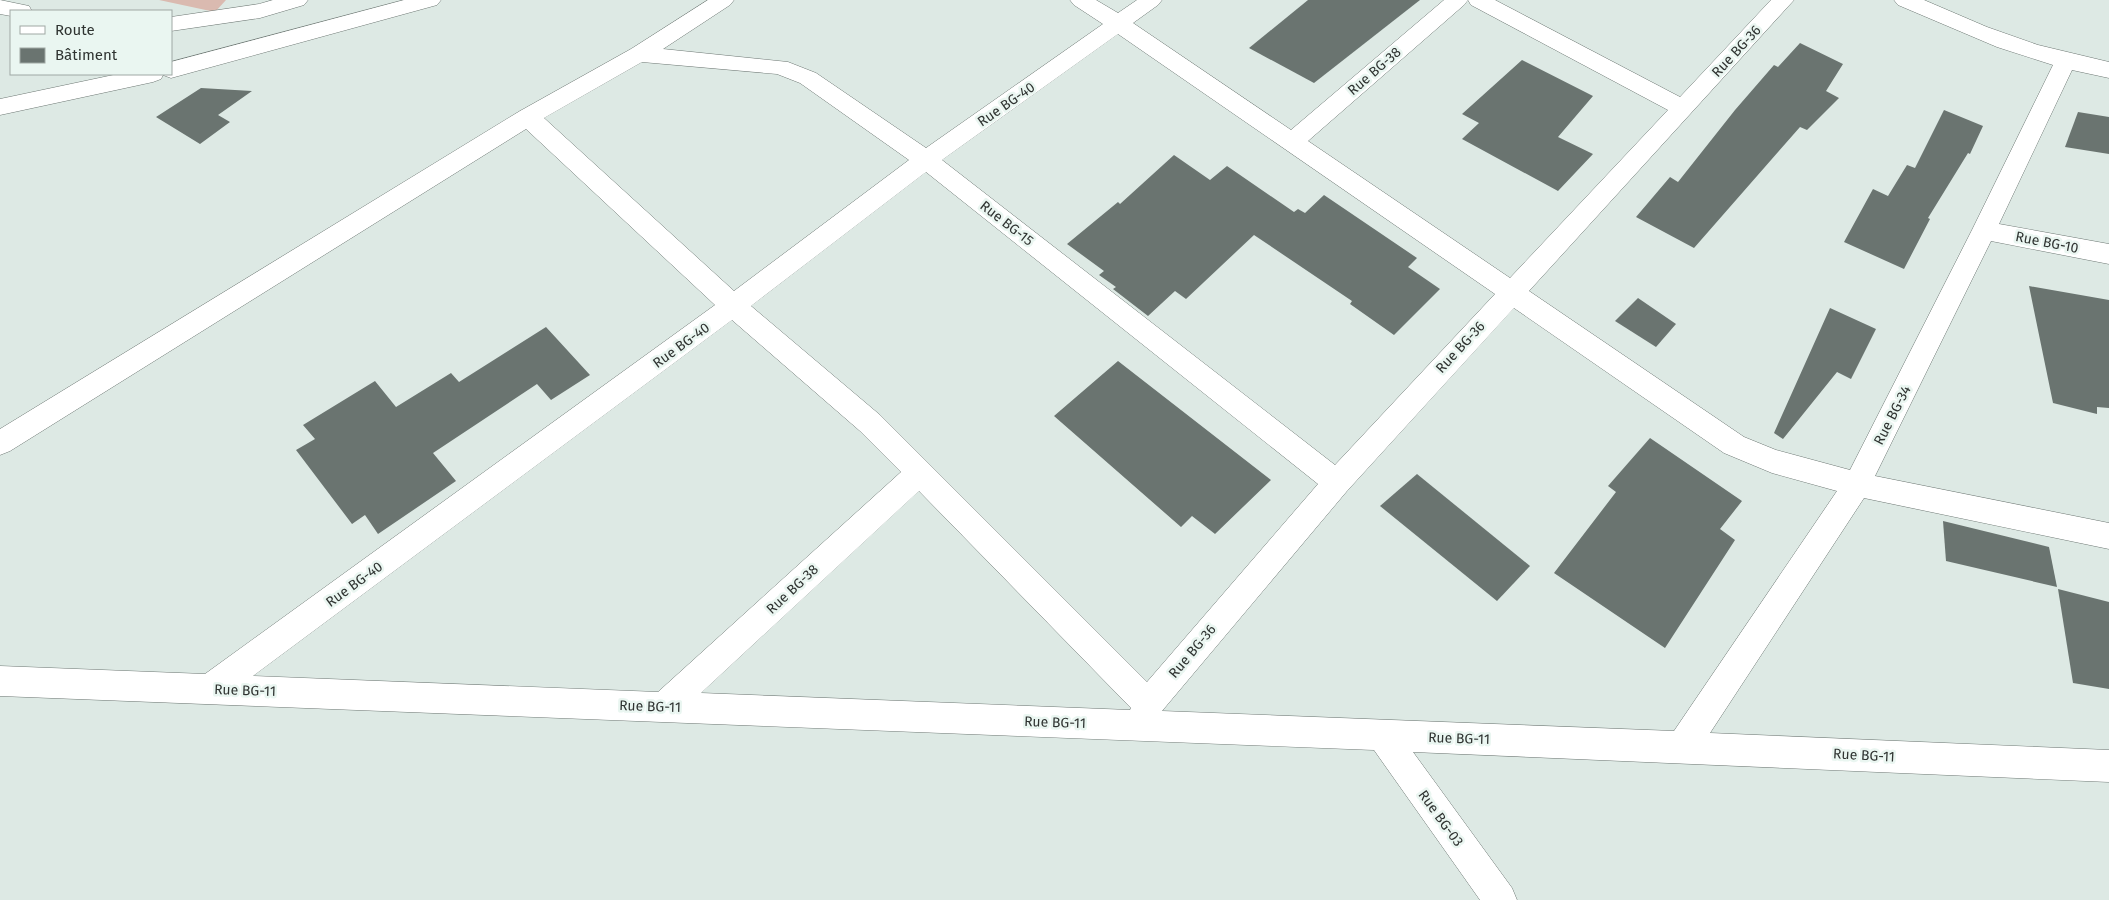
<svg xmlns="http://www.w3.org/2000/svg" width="2109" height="900" font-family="'Fira Sans',sans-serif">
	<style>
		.green { fill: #dabab0 }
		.building { fill: #6a7470 }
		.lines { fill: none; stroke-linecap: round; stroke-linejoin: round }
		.street-casing { stroke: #6d7773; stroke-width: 1 }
		.street { fill: #fff; fill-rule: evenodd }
		.labels { text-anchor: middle; stroke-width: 5; stroke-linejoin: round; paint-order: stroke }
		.street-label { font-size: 14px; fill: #2f3331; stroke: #eaf6f1 }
	</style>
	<rect width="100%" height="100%" fill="#dde9e4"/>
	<polygon class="green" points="159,0 226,0 215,12"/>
	<g class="building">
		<polygon points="1308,0 1420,0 1314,83 1249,48"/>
		<polygon points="1800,43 1843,64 1826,91 1839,98 1807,130 1800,127 1694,248 1636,217 1670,177 1678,182 1735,110 1774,65 1778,67"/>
		<polygon points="1522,60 1593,96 1558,137 1593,154 1558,191 1462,139 1479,123 1462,114"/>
		<polygon points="201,88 252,91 218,115 230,122 200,144 156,117"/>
		<polygon points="1944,110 1983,126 1970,154 1968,153 1928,218 1930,219 1904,269 1844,242 1873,189 1888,196 1907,165 1915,168"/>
		<polygon points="2078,112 2109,117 2109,154 2065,147"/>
		<polygon points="1174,155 1210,180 1227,166 1294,212 1298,209 1305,213 1324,195 1417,258 1408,267 1440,289 1394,335 1350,304 1352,301 1254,235 1186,299 1175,291 1148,316 1113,289 1116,287 1099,275 1104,271 1067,244 1118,202 1120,204"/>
		<polygon points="2029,286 2109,300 2109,408 2097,407 2097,414 2053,403"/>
		<polygon points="1638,298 1676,324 1656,347 1615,321"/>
		<polygon points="1830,308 1876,329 1851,379 1837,372 1783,439 1774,433"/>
		<polygon points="546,327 590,375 551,400 537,384 433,453 456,481 378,534 365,515 352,524 296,450 315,439 303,425 375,381 396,407 451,373 459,382"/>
		<polygon points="1118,361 1271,480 1215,534 1192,516 1181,527 1054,416"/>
		<polygon points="1650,438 1742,501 1720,529 1735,540 1665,648 1554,573 1616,492 1608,486"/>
		<polygon points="1417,474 1530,566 1497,601 1380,506"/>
		<polygon points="1943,521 2049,547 2057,587 1946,561"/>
		<polygon points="2058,589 2109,602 2109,689 2073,683"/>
	</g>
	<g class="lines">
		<defs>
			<g id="street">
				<polygon points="0,0 29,6 32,11 11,11 11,16 0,14"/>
				<polygon points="273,0 308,0 304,5 260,18 171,31 171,17 259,4"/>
				<polygon points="404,0 441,0 437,5 171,78 163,75 161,79 153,82 0,115 0,99 118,74 171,74 171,62"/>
				<path d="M708 0H734L730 5 663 49 788 62 816 73 926 148 1103 24 1074 5 1070 0H1096L1118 13 1137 0H1162L1158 5 1133 23 1291 130 1444 0H1495L1680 97 1771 0H1794L1529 291 1744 437 1776 450 1850 470 1972 230 2053 65 1997 47 1898 5 1894 0H1924L1987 27 2038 45 2109 62V78L2072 70 1999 224 2109 244V264L1991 241 1875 476 2109 523V549L1864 498 1710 733 2109 750V782L1413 752 1512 888 1517 900H1480L1374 750 0 696V666L205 674 715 305 526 129 10 451 0 455V429L520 111 631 49ZM1468 0 1471 5 1668 110 1510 278 1308 141 1464 5ZM1118 34 1495 294 1335 465 942 160ZM642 62 777 74 800 83 909 160 734 291 544 118ZM926 172 1318 484 1147 682 880 415 751 306ZM1514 308 1724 453 1772 473 1837 491 1674 731 1162 711 1347 491ZM732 320 860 431 901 472 658 692 253 676ZM919 491 1131 708 1130 710 701 693Z"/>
			</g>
		</defs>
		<use href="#street" class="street-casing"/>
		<use href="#street" class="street"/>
	</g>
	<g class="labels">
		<g class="street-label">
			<text transform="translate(1736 51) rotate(-47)" y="5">Rue BG-36</text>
			<text transform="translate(1374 71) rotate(-41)" y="5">Rue BG-38</text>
			<text transform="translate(1006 104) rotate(-35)" y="5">Rue BG-40</text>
			<text transform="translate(1007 223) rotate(38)" y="5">Rue BG-15</text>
			<text transform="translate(2047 242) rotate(11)" y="5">Rue BG-10</text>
			<text transform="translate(681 345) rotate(-36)" y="5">Rue BG-40</text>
			<text transform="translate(1460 347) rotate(-47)" y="5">Rue BG-36</text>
			<text transform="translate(1892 415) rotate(-63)" y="5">Rue BG-34</text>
			<text transform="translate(354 584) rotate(-36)" y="5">Rue BG-40</text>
			<text transform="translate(792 589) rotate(-43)" y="5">Rue BG-38</text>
			<text transform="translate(1192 651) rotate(-50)" y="5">Rue BG-36</text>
			<text transform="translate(245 690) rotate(2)" y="5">Rue BG-11</text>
			<text transform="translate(650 706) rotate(2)" y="5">Rue BG-11</text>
			<text transform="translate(1055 722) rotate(2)" y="5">Rue BG-11</text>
			<text transform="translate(1459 738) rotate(2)" y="5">Rue BG-11</text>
			<text transform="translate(1864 755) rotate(3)" y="5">Rue BG-11</text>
			<text transform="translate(1441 818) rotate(54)" y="5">Rue BG-03</text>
		</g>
	</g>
	<rect x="10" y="10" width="162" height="65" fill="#eaf6f1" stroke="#9fa8a4"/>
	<rect x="20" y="26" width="25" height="8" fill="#ffffff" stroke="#9fa8a4"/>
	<text x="55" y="35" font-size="15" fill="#2f3331">Route</text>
	<rect x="20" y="48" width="25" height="15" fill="#6a7470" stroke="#9fa8a4"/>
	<text x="55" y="60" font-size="15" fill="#2f3331">Bâtiment</text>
</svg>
